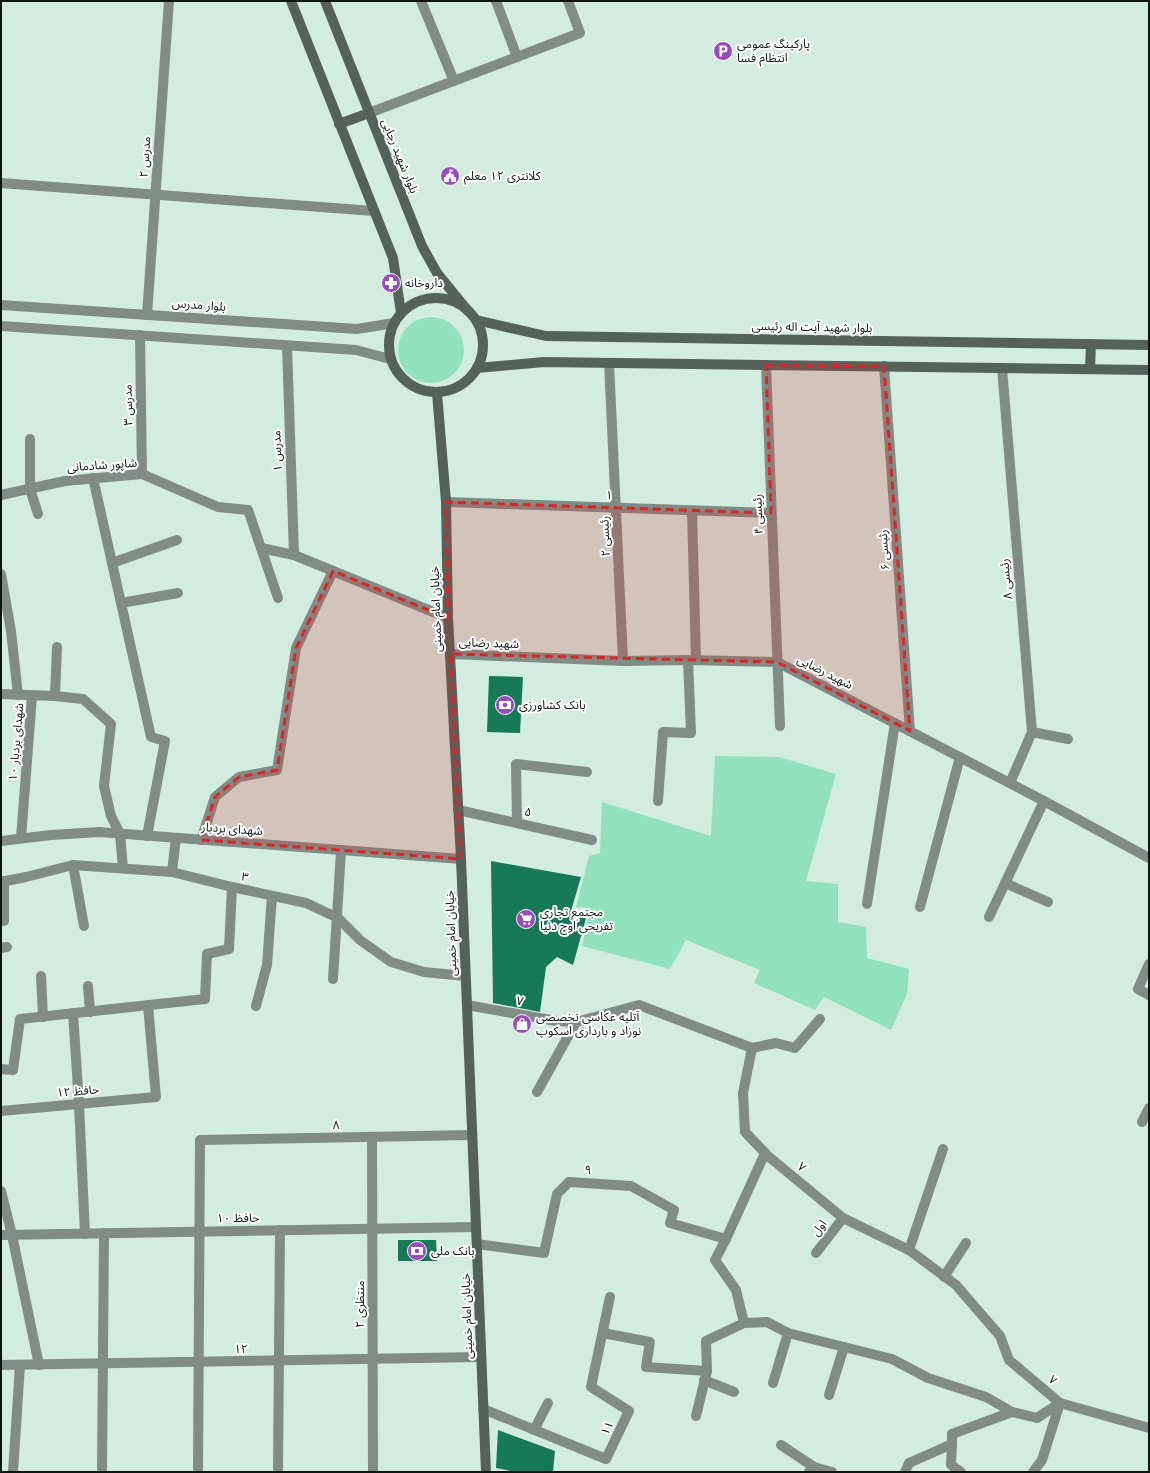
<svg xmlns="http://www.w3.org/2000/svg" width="1150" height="1473" font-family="Georgia,'Noto Sans Arabic',serif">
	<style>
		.green { fill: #92e1be }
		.building { fill: #177958 }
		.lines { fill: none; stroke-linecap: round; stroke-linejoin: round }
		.minor { stroke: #828c87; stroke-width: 10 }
		.tertiary { stroke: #828c87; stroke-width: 10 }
		.secondary { stroke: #54625b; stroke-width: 10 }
		.marked { fill: #d62828; fill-opacity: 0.2; stroke: #d62828; stroke-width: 3; stroke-dasharray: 8 5; stroke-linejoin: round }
		.labels { text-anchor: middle; stroke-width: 4; stroke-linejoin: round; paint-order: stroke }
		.poi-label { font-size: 12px; fill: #0c1511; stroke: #fff; text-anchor: start }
		.street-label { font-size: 12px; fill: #0c1511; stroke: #fff }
	</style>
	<rect width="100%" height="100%" fill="#d3ece0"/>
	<g class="green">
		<circle cx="431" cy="350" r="33"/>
		<polygon points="715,756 779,757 836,774 806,881 838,884 838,922 866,927 867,958 909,969 907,994 891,1030 824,997 815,1010 754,983 760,970 686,940 670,969 582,946 590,908 576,907 589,856 600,853 602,802 711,836"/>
	</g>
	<g class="building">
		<polygon points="489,676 523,677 520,733 487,732"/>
		<polygon points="491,861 581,877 571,911 588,911 573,965 557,957 546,967 540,1012 493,1003"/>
		<polygon points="398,1240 436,1240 437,1261 398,1261"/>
		<polygon points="498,1430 555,1451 553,1472 516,1472 496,1468"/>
	</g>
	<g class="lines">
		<g class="minor">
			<polyline points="421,1 454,81"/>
			<polyline points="496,1 517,57"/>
			<polyline points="369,113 580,33 568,1"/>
			<polyline points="1,183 374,211"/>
			<polyline points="147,315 169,1"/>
			<polyline points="140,335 142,474"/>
			<polyline points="287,346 294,555"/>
			<polyline points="609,363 623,661"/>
			<polyline points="766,365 780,726"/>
			<polyline points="884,366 910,731"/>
			<polyline points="1002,368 1032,732 1010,783"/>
			<polyline points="30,439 30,489 38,514"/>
			<polyline points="93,478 151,737 165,741 147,836"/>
			<polyline points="1,495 65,481 142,474 218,507 248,510 278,598"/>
			<polyline points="446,502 771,513"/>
			<polyline points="692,511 696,660"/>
			<polyline points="261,548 294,555 448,618"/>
			<polyline points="112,563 177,540"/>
			<polyline points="1,574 11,631 18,695"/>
			<polyline points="121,603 178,593"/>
			<polyline points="1,694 55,696 83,699 111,724 104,786 111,816 120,834 123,868"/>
			<polyline points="55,696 57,647"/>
			<polyline points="1032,732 1068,739"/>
			<polyline points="658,801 663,732 691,733 688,660"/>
			<polyline points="458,810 592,840"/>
			<polyline points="517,823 516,764 587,772"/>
			<polyline points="21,838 32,696"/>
			<polyline points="201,840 215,797 239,777 277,770 296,648 333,571"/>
			<polyline points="73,865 84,926"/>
			<polyline points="172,872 176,838"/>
			<polyline points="4,881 4,921"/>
			<polyline points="1,882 26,877 73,865 172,872 232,887 306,903 338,918 360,940 391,962 424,972 465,976"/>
			<polyline points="1005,883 1048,902"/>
			<polyline points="867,904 895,723"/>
			<polyline points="920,907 960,757"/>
			<polyline points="989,917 1044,801"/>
			<polyline points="1,948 7,947"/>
			<polyline points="1149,964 1138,989 1149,995"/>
			<polyline points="41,976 43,1017"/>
			<polyline points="333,979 341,851"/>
			<polyline points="88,986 90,1012"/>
			<polyline points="467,1005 556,1021 576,1022 639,1005 752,1048 743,1093 745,1132 768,1156 843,1218 909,1250 956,1285 1000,1336 1009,1360 1060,1403 1149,1428"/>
			<polyline points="256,1006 267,965 272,896"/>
			<polyline points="73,1013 79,1104 85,1234"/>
			<polyline points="752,1048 776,1043 795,1048 820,1019"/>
			<polyline points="1,1069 13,1070 20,1019 205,999 207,954 229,949 232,887"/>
			<polyline points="537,1092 576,1022"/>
			<polyline points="1,1111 156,1097 148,1005"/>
			<polyline points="1142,1122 1149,1108"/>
			<polyline points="372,1137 373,1472"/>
			<polyline points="765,1153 726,1239 715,1260 736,1290 744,1323 767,1322 788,1333 892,1359 928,1378 986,1397 1012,1412 1037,1418 1060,1403"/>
			<polyline points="1,1191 12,1235 39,1365"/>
			<polyline points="1,1235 476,1227"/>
			<polyline points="477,1244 544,1253 557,1194 569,1182 631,1186 674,1210 670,1223 726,1239"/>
			<polyline points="909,1250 943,1149"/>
			<polyline points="816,1253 843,1218"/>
			<polyline points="944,1277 966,1243"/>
			<polyline points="603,1333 650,1342 646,1367 707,1371 706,1341 744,1323"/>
			<polyline points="1,1365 481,1357"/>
			<polyline points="704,1380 734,1392"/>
			<polyline points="773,1383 788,1333"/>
			<polyline points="829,1395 844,1347"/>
			<polyline points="483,1409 606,1459 629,1411 591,1387 610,1297"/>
			<polyline points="696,1416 707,1371"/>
			<polyline points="534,1430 548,1403"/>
			<polyline points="952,1444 951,1465 961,1472"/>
			<polyline points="781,1445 814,1467"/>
			<polyline points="13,1472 20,1365"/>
			<polyline points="102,1472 104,1233"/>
			<polyline points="198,1472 200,1140 472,1135"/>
			<polyline points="278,1472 280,1230"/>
			<polyline points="809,1472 814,1467 832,1472"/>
			<polyline points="905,1472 909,1463 952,1444 952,1434 1012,1412"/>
			<polyline points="1033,1472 1042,1460 1060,1403"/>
		</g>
		<g class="tertiary">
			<polyline points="1,305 357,329 394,323"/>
			<polyline points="1,326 356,350 390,359"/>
			<polyline points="451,654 623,661 688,660 777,662 1044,801 1149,858"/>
			<polyline points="1,841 51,835 99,832 461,859"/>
		</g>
		<g class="secondary">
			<polyline points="291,1 393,258 401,313"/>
			<polyline points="325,1 422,246 437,273 468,311"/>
			<polyline points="339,124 369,113"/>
			<circle cx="436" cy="345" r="47"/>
			<polyline points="476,320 546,336 1149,345"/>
			<polyline points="477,368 544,362 1149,370"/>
			<polyline points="1090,369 1091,344"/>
			<polyline points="437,393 446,502 448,618 461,859 486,1472"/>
		</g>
	</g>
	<path class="marked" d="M766 365 884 366 910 731 777 662 451 654 461 859 201 840 215 797 239 777 277 770 296 648 333 571 448 618 446 502 771 513Z"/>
	<defs>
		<symbol id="parking-disc" viewBox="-11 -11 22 22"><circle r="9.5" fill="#9a4bbc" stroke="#fff"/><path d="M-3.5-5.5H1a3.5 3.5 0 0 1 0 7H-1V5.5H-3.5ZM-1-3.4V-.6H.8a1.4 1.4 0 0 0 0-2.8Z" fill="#fff"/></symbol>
		<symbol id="civic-disc" viewBox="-11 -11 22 22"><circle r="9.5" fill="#9a4bbc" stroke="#fff"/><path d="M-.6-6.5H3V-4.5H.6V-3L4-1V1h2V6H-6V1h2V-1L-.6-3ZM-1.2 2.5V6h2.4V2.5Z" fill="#fff"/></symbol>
		<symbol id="pharmacy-disc" viewBox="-11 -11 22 22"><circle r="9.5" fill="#9a4bbc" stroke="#fff"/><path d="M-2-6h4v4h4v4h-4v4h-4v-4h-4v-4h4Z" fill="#fff"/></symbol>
		<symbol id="bank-disc" viewBox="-11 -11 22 22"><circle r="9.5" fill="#9a4bbc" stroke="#fff"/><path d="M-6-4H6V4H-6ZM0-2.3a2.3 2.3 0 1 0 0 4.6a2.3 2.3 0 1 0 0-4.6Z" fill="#fff"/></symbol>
		<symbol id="supermarket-disc" viewBox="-11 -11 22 22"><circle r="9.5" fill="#9a4bbc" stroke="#fff"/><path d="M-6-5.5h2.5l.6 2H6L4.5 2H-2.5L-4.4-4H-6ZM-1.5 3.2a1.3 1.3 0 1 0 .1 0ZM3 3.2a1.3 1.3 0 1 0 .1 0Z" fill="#fff"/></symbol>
		<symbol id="shop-disc" viewBox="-11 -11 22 22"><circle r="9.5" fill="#9a4bbc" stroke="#fff"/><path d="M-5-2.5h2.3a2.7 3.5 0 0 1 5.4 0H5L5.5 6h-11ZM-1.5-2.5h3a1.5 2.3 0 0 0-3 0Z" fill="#fff"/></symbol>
	</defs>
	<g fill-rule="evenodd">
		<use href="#parking-disc" x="712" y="40" width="22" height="22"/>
		<use href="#civic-disc" x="439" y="165" width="22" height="22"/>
		<use href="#pharmacy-disc" x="380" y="272" width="22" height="22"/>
		<use href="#bank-disc" x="494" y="694" width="22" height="22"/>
		<use href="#supermarket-disc" x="515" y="908" width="22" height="22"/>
		<use href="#shop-disc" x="511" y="1013" width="22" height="22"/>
		<use href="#bank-disc" x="406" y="1240" width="22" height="22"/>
	</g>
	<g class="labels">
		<g class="poi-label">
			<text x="737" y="48">پارکینگ عمومی<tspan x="737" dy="14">انتظام فسا</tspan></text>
			<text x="464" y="180">کلانتری ۱۲ معلم</text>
			<text x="405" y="287">داروخانه</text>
			<text x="519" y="709">بانک کشاورزی</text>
			<text x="540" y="916">مجتمع تجاری<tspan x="540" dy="14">تفریحی اوج دنیا</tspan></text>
			<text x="536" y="1021">آتلیه عکاسی تخصصی<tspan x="536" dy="14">نوزاد و بارداری اسکوپ</tspan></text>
			<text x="431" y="1255">بانک ملی</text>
		</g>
		<g class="street-label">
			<text transform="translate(400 156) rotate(68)" y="4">بلوار شهید رجایی</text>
			<text transform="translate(145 157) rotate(-86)" y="4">مدرس ۲</text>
			<text transform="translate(199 305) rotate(4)" y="4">بلوار مدرس</text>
			<text transform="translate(812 327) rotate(1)" y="4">بلوار شهید آیت اله رئیسی</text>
			<text transform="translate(128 405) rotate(-91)" y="4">مدرس ۳</text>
			<text transform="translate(277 451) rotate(-92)" y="4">مدرس ۱</text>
			<text transform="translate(102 465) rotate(-4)" y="4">شاپور شادمانی</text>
			<text transform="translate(609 495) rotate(2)" y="4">۱</text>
			<text transform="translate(758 514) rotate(-92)" y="4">رئیسی ۴</text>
			<text transform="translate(605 536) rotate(-92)" y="4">رئیسی ۲</text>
			<text transform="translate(884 550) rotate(-94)" y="4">رئیسی ۶</text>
			<text transform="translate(1006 579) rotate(-95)" y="4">رئیسی ۸</text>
			<text transform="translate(436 609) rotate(-92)" y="4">خیابان امام خمینی</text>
			<text transform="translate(489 643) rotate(2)" y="4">شهید رضایی</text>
			<text transform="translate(825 672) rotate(27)" y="4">شهید رضایی</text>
			<text transform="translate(16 742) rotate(-85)" y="4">شهدای بردبار ۱۰</text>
			<text transform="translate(528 812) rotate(13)" y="4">۵</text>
			<text transform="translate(232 829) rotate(4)" y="4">شهدای بردبار</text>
			<text transform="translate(245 877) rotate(12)" y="4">۳</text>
			<text transform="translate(451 933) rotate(-92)" y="4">خیابان امام خمینی</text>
			<text transform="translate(520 1001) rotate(11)" y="4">۷</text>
			<text transform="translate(78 1091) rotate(-5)" y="4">حافظ ۱۲</text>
			<text transform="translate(336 1125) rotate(-1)" y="4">۸</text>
			<text transform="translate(802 1167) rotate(40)" y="4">۷</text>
			<text transform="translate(588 1170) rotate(4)" y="4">۹</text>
			<text transform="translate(238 1218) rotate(-1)" y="4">حافظ ۱۰</text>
			<text transform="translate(819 1228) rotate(-54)" y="4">اول</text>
			<text transform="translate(360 1304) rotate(-90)" y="4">منتظری ۲</text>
			<text transform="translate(467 1316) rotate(-92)" y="4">خیابان امام خمینی</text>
			<text transform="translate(241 1349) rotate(-1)" y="4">۱۲</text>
			<text transform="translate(1053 1380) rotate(40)" y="4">۷</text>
			<text transform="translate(607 1428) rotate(-65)" y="4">۱۱</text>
		</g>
	</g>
	<rect width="1150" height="1473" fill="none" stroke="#0c1511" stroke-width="4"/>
</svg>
